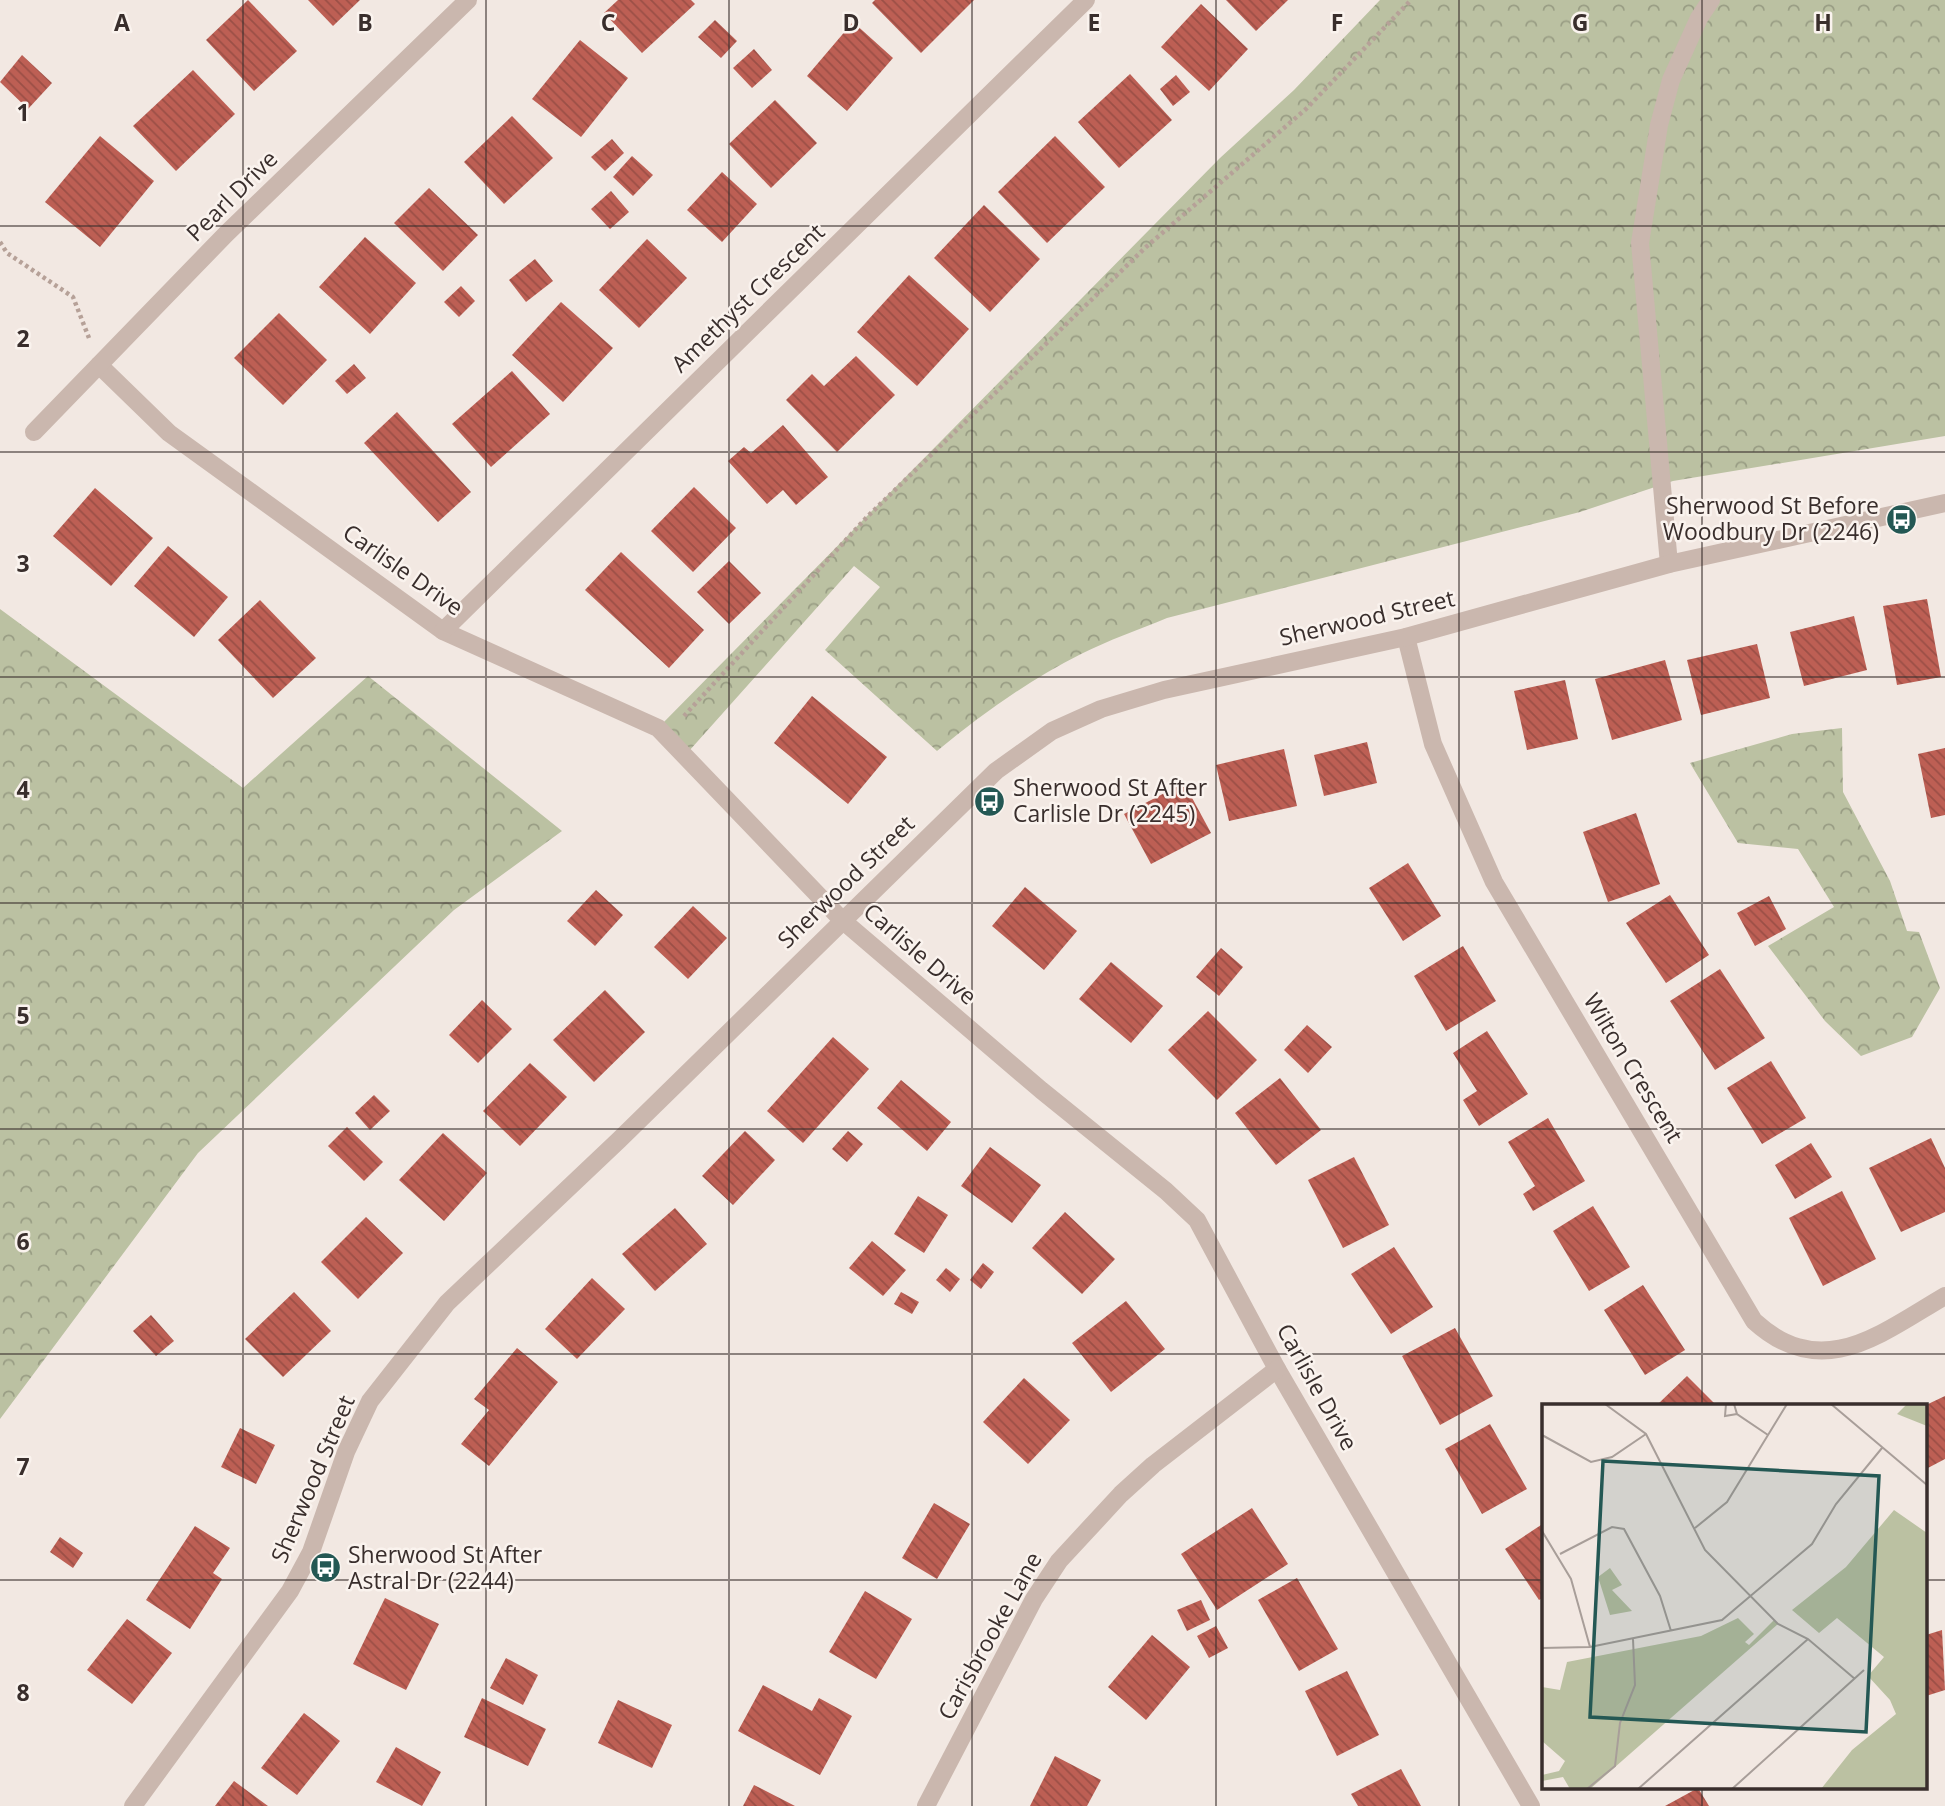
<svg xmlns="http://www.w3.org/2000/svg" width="1945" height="1806" font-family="'Open Sans',sans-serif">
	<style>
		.forest { fill: url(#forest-crowns) }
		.building { fill: url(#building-back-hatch) }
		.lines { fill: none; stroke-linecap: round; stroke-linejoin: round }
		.path { stroke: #b6a198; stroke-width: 4.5; stroke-dasharray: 3.5 3.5; stroke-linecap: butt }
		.minor { stroke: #cab7ae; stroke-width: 18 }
		.grid { fill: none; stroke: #392e2c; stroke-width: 2; stroke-opacity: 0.55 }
		.labels { text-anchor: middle; stroke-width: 5; stroke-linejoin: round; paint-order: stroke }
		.street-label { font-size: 23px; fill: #392e2c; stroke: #faf3ee }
		.poi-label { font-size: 23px; fill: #392e2c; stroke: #faf3ee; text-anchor: start }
		.inset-road { fill: none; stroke: #a89e99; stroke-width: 2 }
		.view { fill: #245854; fill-opacity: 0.15; stroke: #245854; stroke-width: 3.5 }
		.inset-edge { fill: none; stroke: #392e2c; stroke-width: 3.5 }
		.grid-label { font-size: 23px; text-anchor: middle; font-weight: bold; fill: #392e2c; stroke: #faf3ee; stroke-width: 5; stroke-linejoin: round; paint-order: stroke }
	</style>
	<defs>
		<pattern id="forest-crowns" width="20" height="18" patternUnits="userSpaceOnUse" patternTransform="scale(1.75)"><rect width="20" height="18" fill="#bbc1a2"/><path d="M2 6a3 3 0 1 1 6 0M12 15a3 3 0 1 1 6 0" fill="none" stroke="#999d84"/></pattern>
		<pattern id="building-back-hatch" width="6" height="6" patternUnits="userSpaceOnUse" patternTransform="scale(1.75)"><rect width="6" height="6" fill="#bd5f54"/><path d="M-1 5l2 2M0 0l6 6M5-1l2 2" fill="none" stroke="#9b4f46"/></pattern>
	</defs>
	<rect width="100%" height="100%" fill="#f2e8e2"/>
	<g class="forest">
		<path d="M1380 0H1945V436L1673 481 1580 512 1167 618C1138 630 1109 640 1081 654 1029 680 982 714 937 751L825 650 880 587 854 566 689 751 658 728 1220 158 1294 90Z"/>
		<polygon points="0,609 243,788 368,676 562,831 454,910 198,1153 0,1419"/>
		<polygon points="1842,728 1843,792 1890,881 1907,931 1919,932 1940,988 1912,1037 1861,1056 1825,1021 1768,946 1834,907 1798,849 1738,843 1690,763 1792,734"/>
	</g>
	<g class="building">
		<polygon points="248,0 297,51 254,91 206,40"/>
		<polygon points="308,0 360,0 333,26"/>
		<polygon points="618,0 691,0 695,4 642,53 604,13"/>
		<polygon points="875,0 974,0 921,53 872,3"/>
		<polygon points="1226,0 1288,0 1256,31"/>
		<polygon points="1201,4 1248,49 1209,91 1161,47"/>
		<polygon points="715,20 737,41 721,58 698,37"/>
		<polygon points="853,22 893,58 847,111 807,76"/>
		<polygon points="580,40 628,78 581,137 532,99"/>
		<polygon points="754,49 772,70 752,88 733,68"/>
		<polygon points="22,55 52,83 28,109 0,82"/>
		<polygon points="193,70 235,114 176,171 133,126"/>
		<polygon points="1130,74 1172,120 1119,168 1078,122"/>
		<polygon points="1176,75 1190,92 1173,106 1160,89"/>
		<polygon points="775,100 817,143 771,188 729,144"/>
		<polygon points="512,116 553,158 504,204 464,162"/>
		<polygon points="100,136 154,181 100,247 45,202"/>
		<polygon points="1055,136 1105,187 1047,243 998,192"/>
		<polygon points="612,139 624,153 605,171 591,157"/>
		<polygon points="632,156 653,175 633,196 613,177"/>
		<polygon points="722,172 757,204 722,242 687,210"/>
		<polygon points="429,188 478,235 443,271 394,223"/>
		<polygon points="611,191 629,212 610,229 591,209"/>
		<polygon points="984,205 1040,259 990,312 934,258"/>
		<polygon points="365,237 416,283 370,334 319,287"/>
		<polygon points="647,239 687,278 639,328 599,290"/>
		<polygon points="535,259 553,281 526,302 509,280"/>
		<polygon points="909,275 969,329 917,386 857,332"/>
		<polygon points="461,286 475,301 459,317 444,302"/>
		<polygon points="561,302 613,348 563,402 512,355"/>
		<polygon points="279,313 327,360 283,405 234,358"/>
		<polygon points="856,356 895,395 837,452 786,400 812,374 824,386"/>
		<polygon points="354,364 366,378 347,394 335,381"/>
		<polygon points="512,371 550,414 491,467 452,424"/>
		<polygon points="397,412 471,492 438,522 364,443"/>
		<polygon points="783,425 828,477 796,505 783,490 767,504 728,461 744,447 751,453"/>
		<polygon points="694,487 736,528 693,572 651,531"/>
		<polygon points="95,488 153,538 111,586 53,536"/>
		<polygon points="168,546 228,597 194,637 134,586"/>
		<polygon points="621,552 704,630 669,668 585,590"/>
		<polygon points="729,561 761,593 729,624 697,592"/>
		<polygon points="1927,599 1941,677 1897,685 1883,606"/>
		<polygon points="260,600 316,658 273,698 218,640"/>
		<polygon points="1854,616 1867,670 1804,686 1790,632"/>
		<polygon points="1757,644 1770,698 1701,715 1687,660"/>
		<polygon points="1665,660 1682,720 1612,740 1595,679"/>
		<polygon points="1565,680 1578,739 1527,750 1514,691"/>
		<polygon points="812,696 887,757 848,804 774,743"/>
		<polygon points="1367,742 1377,783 1324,796 1314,755"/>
		<polygon points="1945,748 1945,815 1931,818 1918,754"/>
		<polygon points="1284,749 1297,806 1229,821 1216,765"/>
		<polygon points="1184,783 1211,833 1151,864 1124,814"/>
		<polygon points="1636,813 1660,884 1608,902 1583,832"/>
		<polygon points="1408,863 1441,916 1403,941 1369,888"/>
		<polygon points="1025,887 1077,931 1044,970 992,926"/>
		<polygon points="596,890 623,915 595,946 567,921"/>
		<polygon points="1670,895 1709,955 1666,983 1626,923"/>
		<polygon points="1769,896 1786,929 1755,946 1737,913"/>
		<polygon points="693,906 727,938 688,979 654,947"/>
		<polygon points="1463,946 1496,1001 1446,1031 1414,976"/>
		<polygon points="1221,948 1243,967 1219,996 1196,977"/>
		<polygon points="1111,962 1163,1006 1131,1043 1079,999"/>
		<polygon points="1720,969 1765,1038 1715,1070 1670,1001"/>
		<polygon points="605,990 645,1032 594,1082 553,1040"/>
		<polygon points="482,1000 512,1029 478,1063 449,1035"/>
		<polygon points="1208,1011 1257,1060 1217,1100 1168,1050"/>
		<polygon points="1307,1025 1332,1047 1308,1073 1284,1050"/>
		<polygon points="1487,1031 1528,1094 1479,1126 1463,1100 1477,1091 1453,1053"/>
		<polygon points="833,1037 869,1069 803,1143 767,1111"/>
		<polygon points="1771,1061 1806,1118 1762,1144 1727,1088"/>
		<polygon points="530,1063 567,1097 520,1146 483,1111"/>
		<polygon points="1280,1078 1321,1130 1276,1165 1235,1113"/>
		<polygon points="901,1080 951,1122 927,1151 877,1108"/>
		<polygon points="374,1095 390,1111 370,1130 355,1113"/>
		<polygon points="1548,1118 1585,1181 1533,1211 1523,1194 1535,1186 1508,1142"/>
		<polygon points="347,1127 383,1162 364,1181 328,1146"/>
		<polygon points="745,1131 775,1160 733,1205 702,1176"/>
		<polygon points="848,1131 863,1144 847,1162 832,1149"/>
		<polygon points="443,1133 487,1173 444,1221 399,1180"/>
		<polygon points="1931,1138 1945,1168 1945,1212 1901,1232 1869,1168"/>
		<polygon points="1811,1143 1832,1177 1795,1199 1775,1165"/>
		<polygon points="990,1147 1041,1185 1012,1223 961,1186"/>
		<polygon points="1354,1157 1389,1225 1343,1248 1308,1180"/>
		<polygon points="1842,1191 1876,1259 1823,1286 1789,1218"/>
		<polygon points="918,1196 948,1215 924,1253 894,1234"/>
		<polygon points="1593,1206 1630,1267 1589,1291 1553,1231"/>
		<polygon points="675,1208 707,1244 655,1291 622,1254"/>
		<polygon points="1065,1212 1115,1259 1082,1294 1032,1248"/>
		<polygon points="366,1217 403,1253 358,1299 321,1262"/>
		<polygon points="872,1241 906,1270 883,1296 849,1268"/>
		<polygon points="1394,1247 1433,1307 1391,1334 1351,1274"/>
		<polygon points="983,1263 994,1272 981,1289 970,1280"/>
		<polygon points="946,1268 960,1279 950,1292 936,1280"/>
		<polygon points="592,1278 625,1309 577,1359 545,1329"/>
		<polygon points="1643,1285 1685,1350 1645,1375 1604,1310"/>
		<polygon points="294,1292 331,1331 283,1377 245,1339"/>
		<polygon points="901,1292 919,1302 912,1314 894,1304"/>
		<polygon points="1126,1301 1165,1349 1111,1392 1072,1343"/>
		<polygon points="151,1315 174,1341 156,1356 133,1331"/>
		<polygon points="1455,1328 1493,1396 1440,1425 1402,1356"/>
		<polygon points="517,1348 558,1382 489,1466 461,1444 489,1410 474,1399"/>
		<polygon points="1687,1376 1716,1405 1657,1405"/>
		<polygon points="1024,1378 1070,1420 1028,1464 983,1422"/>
		<polygon points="1945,1396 1945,1459 1926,1469 1926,1405"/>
		<polygon points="1490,1424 1527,1489 1482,1514 1445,1449"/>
		<polygon points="240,1428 275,1445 256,1484 221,1467"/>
		<polygon points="934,1503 970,1524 937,1579 902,1558"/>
		<polygon points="1252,1508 1288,1564 1217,1610 1181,1554"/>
		<polygon points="1544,1523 1544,1597 1539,1600 1505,1549"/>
		<polygon points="195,1526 230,1548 213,1573 222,1579 190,1629 146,1600"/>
		<polygon points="60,1537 83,1553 73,1568 50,1552"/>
		<polygon points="1297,1578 1338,1649 1299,1671 1258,1600"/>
		<polygon points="865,1591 912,1619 876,1679 829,1652"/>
		<polygon points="385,1598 439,1624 406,1690 353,1664"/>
		<polygon points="1201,1600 1210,1620 1187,1631 1177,1610"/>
		<polygon points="127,1619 172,1653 132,1704 87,1670"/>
		<polygon points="1216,1626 1228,1648 1209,1658 1197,1636"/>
		<polygon points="1942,1630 1945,1690 1926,1696 1926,1635"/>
		<polygon points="1152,1635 1190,1667 1146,1720 1108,1687"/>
		<polygon points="506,1658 538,1675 523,1705 490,1688"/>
		<polygon points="1347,1671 1379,1735 1337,1756 1305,1691"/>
		<polygon points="763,1685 812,1711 819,1698 852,1716 820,1775 738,1731"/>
		<polygon points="482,1698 546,1729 528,1766 464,1737"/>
		<polygon points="618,1700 672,1725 652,1768 598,1743"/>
		<polygon points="304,1713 340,1741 297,1795 261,1768"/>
		<polygon points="396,1747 441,1772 422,1806 376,1782"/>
		<polygon points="1055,1756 1101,1780 1087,1806 1030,1806"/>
		<polygon points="1401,1769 1421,1806 1358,1806 1351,1794"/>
		<polygon points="234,1781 268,1806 215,1806"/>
		<polygon points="754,1785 795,1806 743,1806"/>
		<polygon points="1698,1788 1709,1806 1665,1806"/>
	</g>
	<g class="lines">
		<g class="path">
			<polyline points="0,242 7,253 73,297 89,338"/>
			<polyline points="684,716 867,517 1146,247 1306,109 1411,0"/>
		</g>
		<g class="minor">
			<polyline points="99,365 169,433 443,631 658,728 842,920 1041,1090 1166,1191 1197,1220 1277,1369 1531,1806"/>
			<polyline points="34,432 226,234 468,0"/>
			<polyline points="1669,564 1640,243 1659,125 1671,80 1699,18 1711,0"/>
			<polyline points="443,631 1086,0"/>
			<path d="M1406 637 1433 744 1494 882 1754 1321C1822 1383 1880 1334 1945 1296"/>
			<polyline points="133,1806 290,1591 311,1552 346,1452 370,1401 447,1303 619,1140 996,771 1052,731 1101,709 1164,690 1406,637 1669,564 1945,503"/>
			<polyline points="926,1806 1034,1599 1059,1561 1121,1494 1153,1465 1277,1369"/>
		</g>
	</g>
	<path class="grid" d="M243 0V1806M486 0V1806M729 0V1806M972 0V1806M1216 0V1806M1459 0V1806M1702 0V1405M0 226H1945M0 452H1945M0 677H1945M0 903H1945M0 1129H1945M0 1354H1945M0 1580H1544M1926 1580H1945M1702 1787V1806"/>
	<defs>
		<symbol id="bus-disc" viewBox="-11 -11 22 22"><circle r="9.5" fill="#245854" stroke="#faf3ee"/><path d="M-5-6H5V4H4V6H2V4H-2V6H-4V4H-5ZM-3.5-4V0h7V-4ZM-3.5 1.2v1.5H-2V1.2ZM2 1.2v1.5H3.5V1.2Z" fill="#fff"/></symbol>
	</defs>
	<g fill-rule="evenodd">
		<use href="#bus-disc" x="1884" y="502" width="35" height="35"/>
		<use href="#bus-disc" x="972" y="784" width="35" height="35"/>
		<use href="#bus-disc" x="308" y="1550" width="35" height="35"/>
	</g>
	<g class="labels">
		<g class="street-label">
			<text transform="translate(232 196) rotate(-45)" y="8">Pearl Drive</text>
			<text transform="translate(748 298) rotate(-44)" y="8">Amethyst Crescent</text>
			<text transform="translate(403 570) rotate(35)" y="8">Carlisle Drive</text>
			<text transform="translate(1367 618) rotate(-13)" y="8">Sherwood Street</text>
			<text transform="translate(846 882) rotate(-44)" y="8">Sherwood Street</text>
			<text transform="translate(920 954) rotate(41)" y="8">Carlisle Drive</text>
			<text transform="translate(1633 1068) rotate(59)" y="8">Wilton Crescent</text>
			<text transform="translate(1317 1387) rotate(61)" y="8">Carlisle Drive</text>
			<text transform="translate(313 1479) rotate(-67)" y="8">Sherwood Street</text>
			<text transform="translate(990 1636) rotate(-61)" y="8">Carisbrooke Lane</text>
		</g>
		<g class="poi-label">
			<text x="1879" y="514" text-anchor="end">Sherwood St Before<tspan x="1879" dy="26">Woodbury Dr (2246)</tspan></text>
			<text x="1013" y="796">Sherwood St After<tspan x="1013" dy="26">Carlisle Dr (2245)</tspan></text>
			<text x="348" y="1563">Sherwood St After<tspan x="348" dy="26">Astral Dr (2244)</tspan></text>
		</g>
	</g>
	<g transform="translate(1542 1404)">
		<rect width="385" height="385" fill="#f2e8e2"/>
		<path d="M365 0H385V22L355 10ZM352 106 385 129V385H279L310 346 354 310 348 296 326 272 342 253 295 214 277 229 250 206 304 163ZM68 164 80 181 70 186 90 207 68 211 56 173ZM196 214 212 230 203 238 207 241 232 216 236 220 48 385H28L21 373 0 377V371L17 367 23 357 0 337V283L18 286 25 258 159 232Z" fill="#bbc1a2"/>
		<path class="inset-road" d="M63 0 104 30 163 146 236 220 266 235 313 275M184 0 183 12 195 10M192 0 195 10 226 31M289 0 385 81M0 31 49 58 70 53 104 30M153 124 185 98 245 0M0 127 29 175 48 243M18 150 70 123 82 125 118 192 129 227M0 244 48 243 180 216 270 140 294 100 340 44M45 385 73 362 78 319 93 281 91 235M96 385 266 235M190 385 322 266"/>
		<path class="view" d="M61 57 337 72 324 328 48 313Z"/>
		<rect width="385" height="385" class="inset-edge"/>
	</g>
	<g class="grid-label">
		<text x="122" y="31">A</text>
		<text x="365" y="31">B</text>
		<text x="608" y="31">C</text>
		<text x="851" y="31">D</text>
		<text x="1094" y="31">E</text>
		<text x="1337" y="31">F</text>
		<text x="1580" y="31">G</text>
		<text x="1823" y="31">H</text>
		<text x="23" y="121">1</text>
		<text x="23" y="347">2</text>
		<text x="23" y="572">3</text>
		<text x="23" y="798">4</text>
		<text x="23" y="1024">5</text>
		<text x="23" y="1250">6</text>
		<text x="23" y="1475">7</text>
		<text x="23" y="1701">8</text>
	</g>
</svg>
